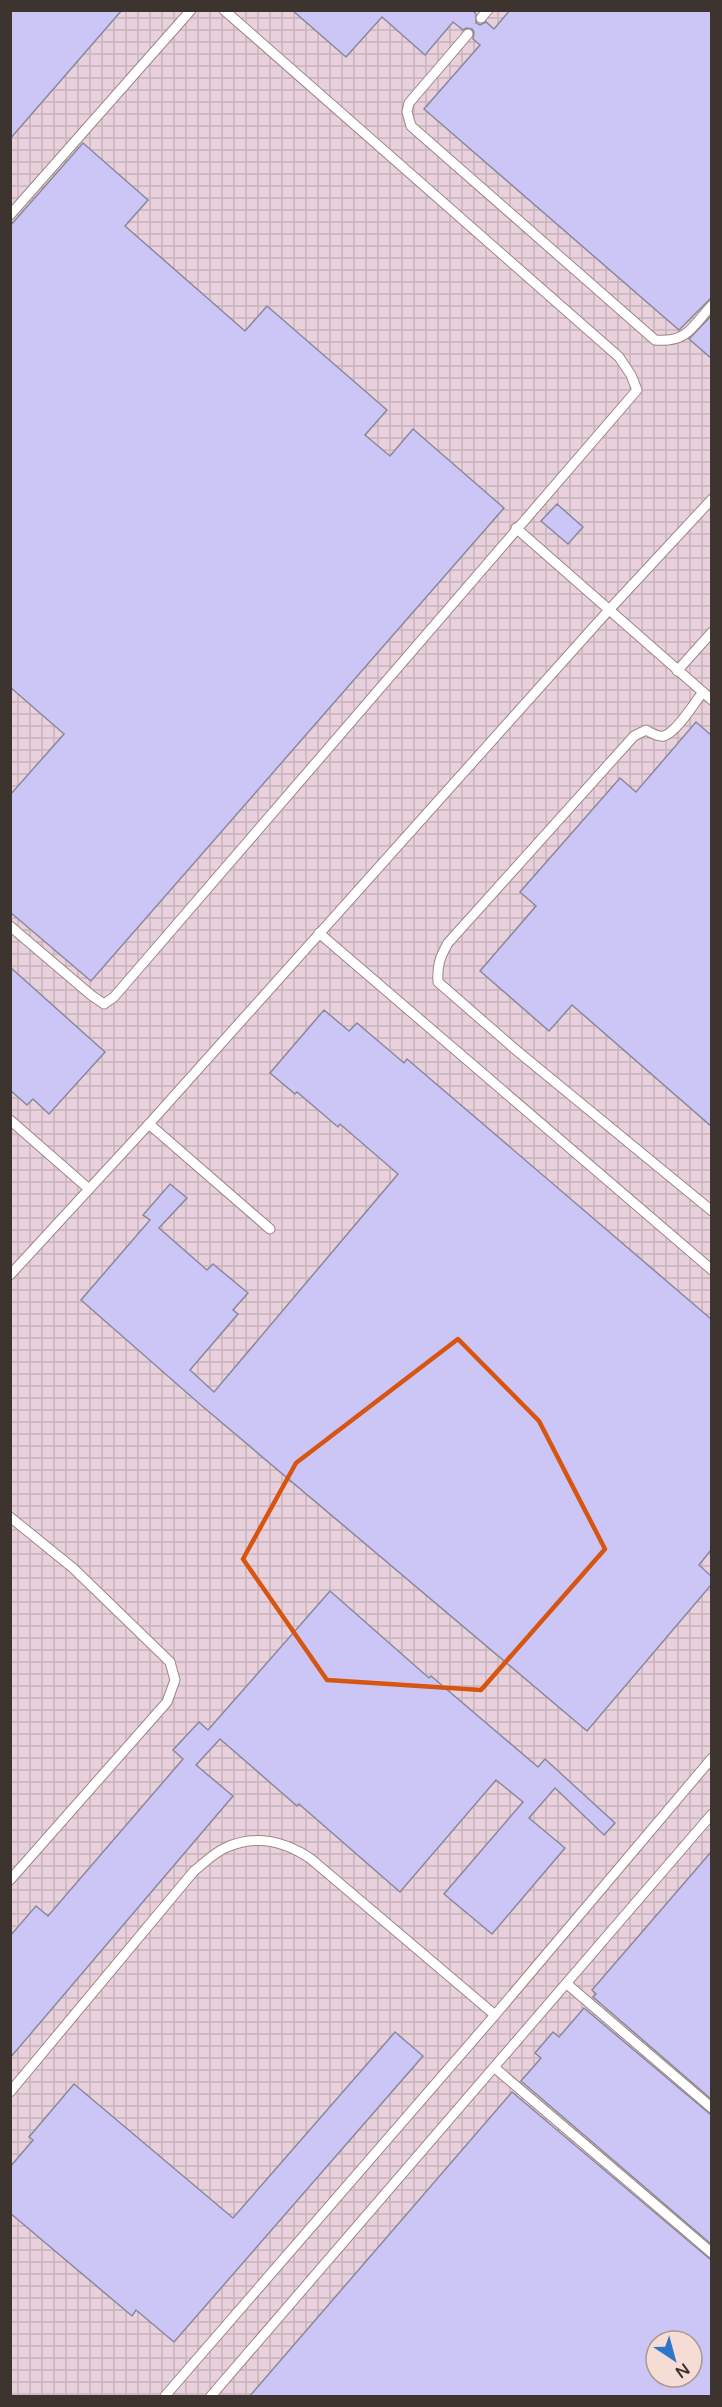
<svg xmlns="http://www.w3.org/2000/svg" width="722" height="2407" font-family="'Varela Round',sans-serif">
	<style>
		.industrial { fill: url(#industrial-grid); fill-rule: evenodd }
		.building { fill: #cbc6f5; stroke: #8a889c; stroke-width: 1.5; fill-rule: evenodd }
		.lines { fill: none; stroke-linecap: round; stroke-linejoin: round }
		.lane-casing { stroke: #9e877f; stroke-width: 11 }
		.lane { stroke: #fff; stroke-width: 9 }
		.marked { fill: none; stroke: #d75510; stroke-width: 4.5; stroke-linejoin: round }
	</style>
	<defs>
		<pattern id="industrial-grid" width="8" height="8" patternUnits="userSpaceOnUse" patternTransform="scale(1.5)"><rect width="8" height="8" fill="#e8d1dd"/><path d="M0 4h8M4 0v8" fill="none" stroke="#c8b4be"/></pattern>
	</defs>
	<rect width="100%" height="100%" fill="#f5dcd4"/>
	<path class="industrial" d="M11 11H711V2396H11ZM656 2341H692V2377H656Z"/>
	<g class="building">
		<polygon points="10,10 122,10 10,139"/>
		<polygon points="292,10 472,10 476,14 476,23 480,25 486,22 494,29 510,10 711,10 711,298 679,330 424,109 480,45 473,39 474,32 472,29 466,28 463,30 453,22 425,55 382,17 346,57"/>
		<polygon points="83,143 148,200 125,226 245,331 267,306 387,410 365,435 390,456 413,429 504,508 91,981 10,912 10,795 64,734 10,687 10,226"/>
		<polygon points="711,316 711,358 689,339"/>
		<polygon points="557,504 583,527 568,544 541,521"/>
		<polygon points="696,722 711,735 711,1126 572,1005 549,1031 480,971 536,906 520,892 620,778 636,792"/>
		<polygon points="10,967 105,1052 49,1114 33,1099 27,1105 10,1090"/>
		<polygon points="324,1010 349,1031 357,1023 404,1063 407,1059 711,1319 711,1550 699,1565 711,1576 711,1585 587,1731 202,1406 81,1300 150,1220 143,1215 170,1184 187,1198 159,1228 207,1270 213,1264 248,1293 233,1310 238,1314 190,1370 214,1392 398,1174 340,1124 338,1127 297,1092 295,1094 270,1073"/>
		<polygon points="330,1591 429,1678 431,1676 538,1767 545,1759 615,1823 604,1835 555,1788 529,1818 565,1848 492,1934 444,1894 523,1802 496,1780 400,1892 299,1804 297,1806 220,1739 196,1765 233,1796 10,2058 10,1936 36,1906 48,1916 183,1759 173,1750 199,1722 208,1730"/>
		<polygon points="711,1852 711,2099 593,1997 596,1994 592,1990"/>
		<polygon points="584,2008 711,2115 711,2244 521,2081 541,2058 535,2053 553,2032 559,2037"/>
		<polygon points="395,2032 423,2056 174,2342 136,2310 132,2316 10,2213 10,2167 33,2140 29,2137 74,2084 233,2218"/>
		<path d="M512 2092 711 2260V2397H249ZM656 2341H692V2377H656Z"/>
	</g>
	<g class="lines">
		<defs>
			<g id="lane">
				<polyline points="481,18 488,10"/>
				<path d="M468 34 409 103 407 112 411 126 655 340C687 343 692 327 712 305"/>
				<polyline points="10,215 191,10"/>
				<polyline points="516,528 712,700"/>
				<polyline points="677,671 712,632"/>
				<path d="M703 692C694 703 677 732 664 736 659 737 651 733 646 730L634 736 448 943C440 957 437 965 438 982L516 1050 712 1211"/>
				<polyline points="10,926 91,995 104,1004 114,997 637,390 631,375 619,357 224,10"/>
				<polyline points="319,933 712,1270"/>
				<polyline points="10,1120 89,1189"/>
				<polyline points="149,1124 270,1229"/>
				<polyline points="10,1275 149,1124 608,611 712,499"/>
				<polyline points="10,1517 73,1568 170,1662 175,1680 167,1702 10,1880"/>
				<polyline points="567,1984 712,2108"/>
				<polyline points="495,2068 712,2253"/>
				<path d="M10 2092 194 1871C204 1863 214 1853 225 1848 255 1834 285 1841 311 1859L495 2015"/>
				<polyline points="165,2396 495,2015 712,1758"/>
				<polyline points="211,2396 712,1814"/>
			</g>
		</defs>
		<use href="#lane" class="lane-casing"/>
		<use href="#lane" class="lane"/>
	</g>
	<path class="marked" d="M458 1339 539 1421 605 1549 481 1690 327 1680 243 1559 296 1463Z"/>
	<rect width="722" height="2407" fill="none" stroke="#3d3430" stroke-width="24"/>
	<g transform="translate(674 2359) rotate(144)"><circle r="28" fill="#f5dcd4" stroke="#ab9992" stroke-width="1.5"/>
	<path d="M0-4.5L10 22L0 15L-10 22Z" fill="#2e76c7"/>
	<text y="-9" font-size="16" font-weight="bold" text-anchor="middle" fill="#3d3430">N</text>
	</g>
</svg>
